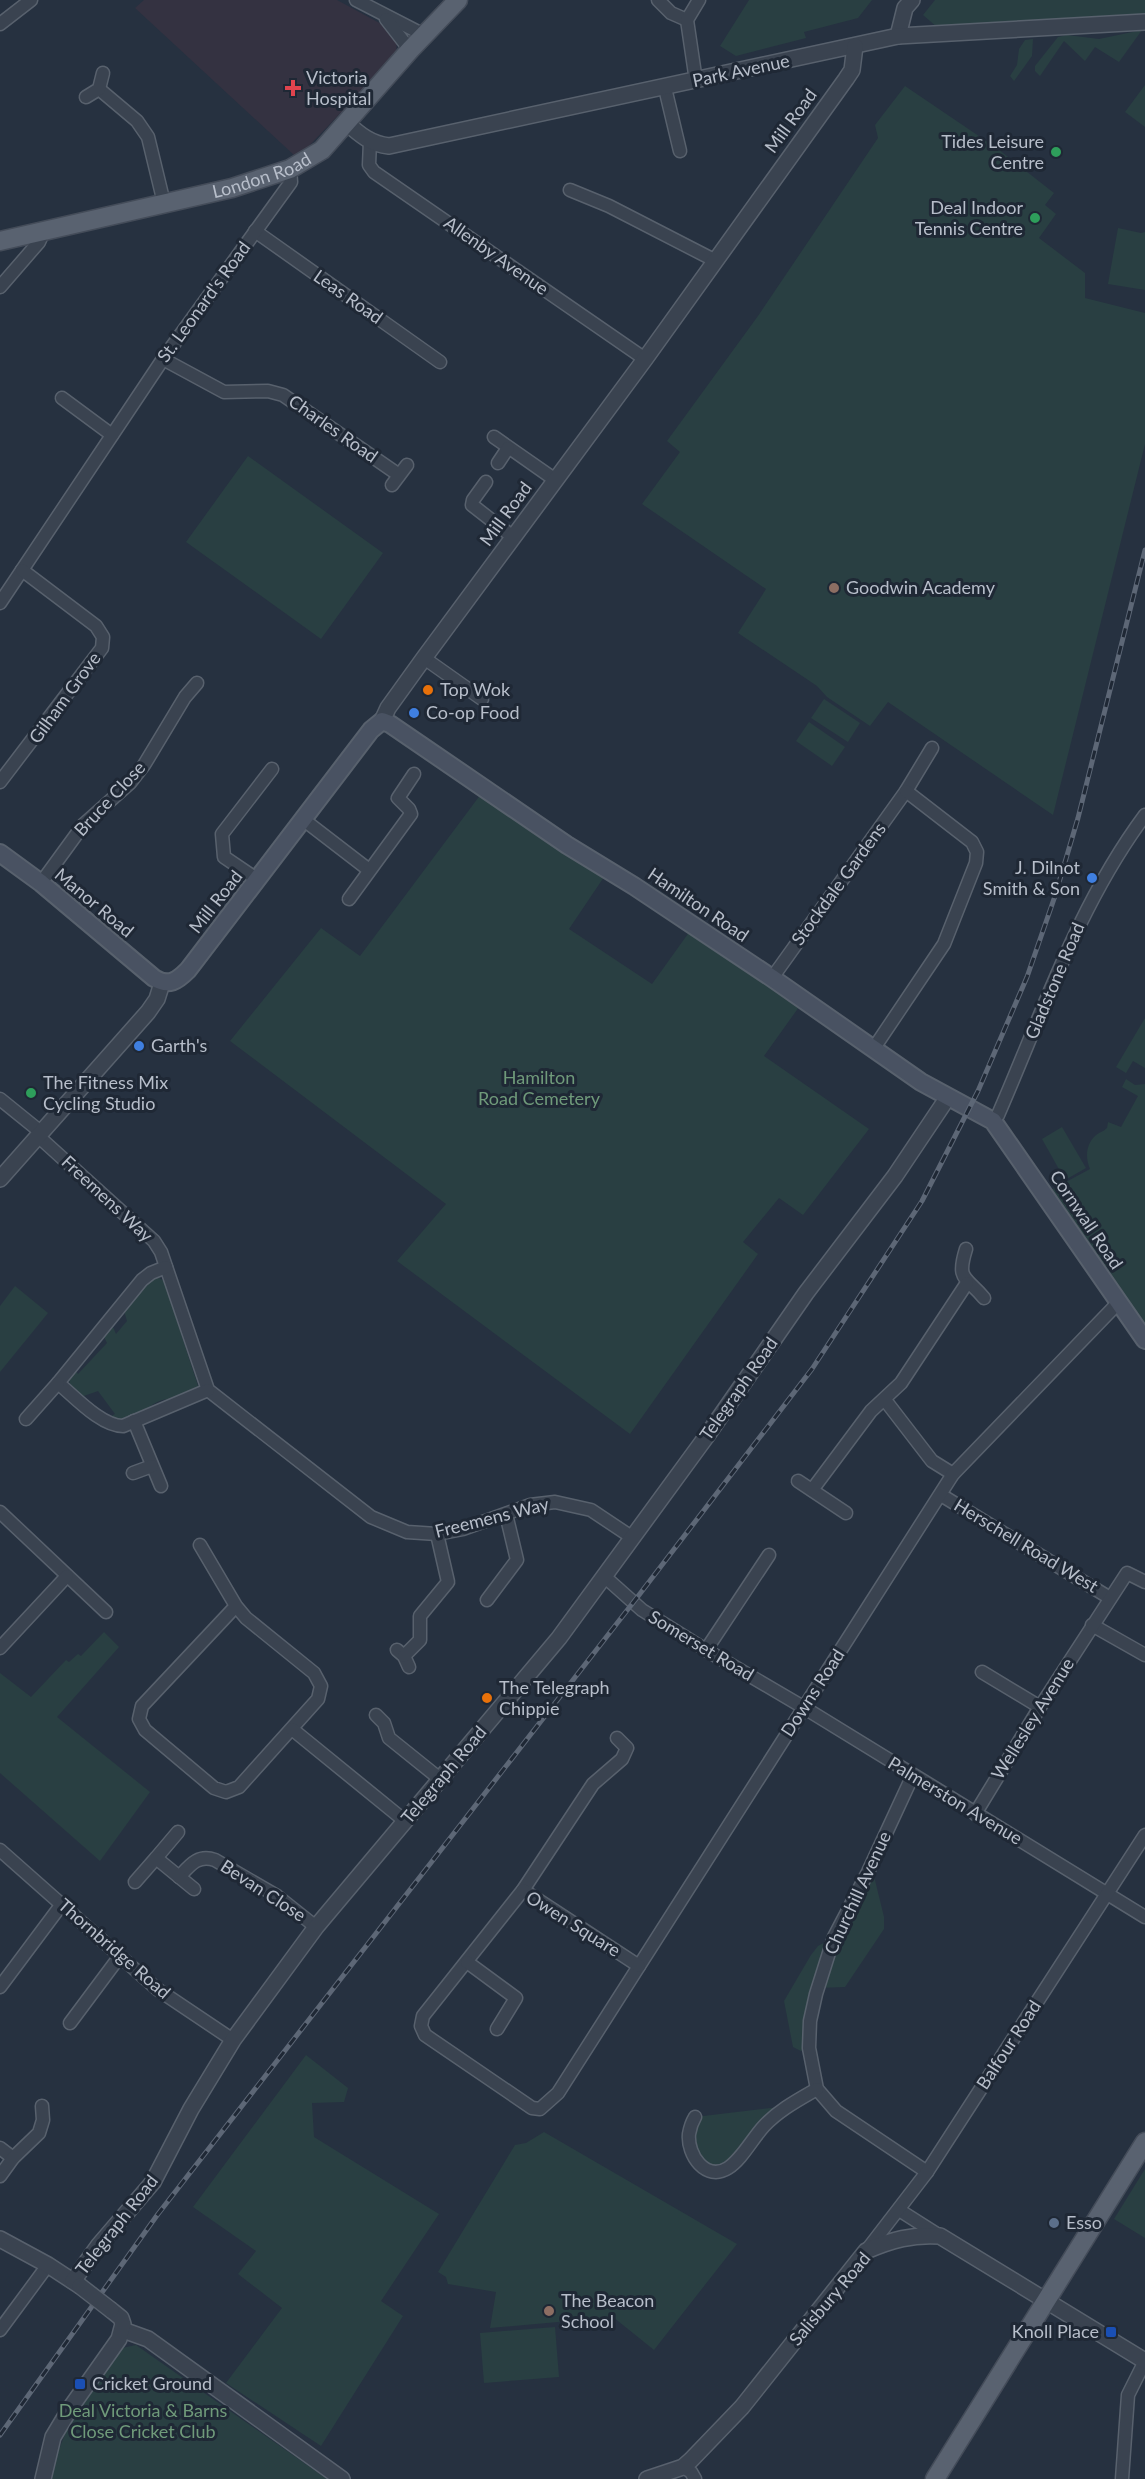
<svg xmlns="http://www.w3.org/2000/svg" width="1145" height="2479" font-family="Lato,sans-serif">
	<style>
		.medical { fill: #343241 }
		.green { fill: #293f42 }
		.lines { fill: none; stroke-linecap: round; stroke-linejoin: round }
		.minor-casing { stroke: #58616d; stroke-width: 15 }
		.tertiary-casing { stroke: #58616d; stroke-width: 18 }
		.secondary-casing { stroke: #58616d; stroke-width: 20 }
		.primary-casing { stroke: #444c59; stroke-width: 21 }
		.minor { stroke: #3a4350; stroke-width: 12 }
		.tertiary { stroke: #3a4350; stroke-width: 15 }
		.secondary { stroke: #495262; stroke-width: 16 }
		.primary { stroke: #596270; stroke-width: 18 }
		.rail-casing { stroke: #5d6776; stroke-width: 5 }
		.rail { stroke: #1f2835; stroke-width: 3; stroke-dasharray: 9; stroke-linecap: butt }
		.tertiary-bridge-casing { stroke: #58616d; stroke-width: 18; stroke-linecap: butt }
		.tertiary-bridge { stroke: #3a4350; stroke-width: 15 }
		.health-dot { fill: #e0444e; stroke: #1f2835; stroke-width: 2 }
		.leisure-dot { fill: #2e9e5b; stroke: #1f2835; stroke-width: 2 }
		.education-dot { fill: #8d6e63; stroke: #1f2835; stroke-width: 2 }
		.food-dot { fill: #e8710a; stroke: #1f2835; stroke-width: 2 }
		.shop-dot { fill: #3f7fe0; stroke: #1f2835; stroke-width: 2 }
		.service-dot { fill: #5c6f8a; stroke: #1f2835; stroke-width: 2 }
		.transit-dot { fill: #1a4fb4; stroke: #1f2835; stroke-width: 2 }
		.labels { text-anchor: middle; stroke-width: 6; stroke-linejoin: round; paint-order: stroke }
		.street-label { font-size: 18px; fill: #b7beca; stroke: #1f2835 }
		.poi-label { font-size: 18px; fill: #b7beca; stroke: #1f2835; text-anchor: start }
		.park-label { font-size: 18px; fill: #6f9a7a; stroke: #1f2835 }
	</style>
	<rect width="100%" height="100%" fill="#263140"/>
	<polygon class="medical" points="144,0 337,0 385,26 397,39 396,55 308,147 295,156 135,8"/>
	<g class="green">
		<polygon points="749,0 872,0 858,18 804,32 806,38 736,56 720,46"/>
		<polygon points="935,0 1145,0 1145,22 945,34 923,15"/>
		<polygon points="1142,30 1119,62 1095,47 1085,61 1064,41 1040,76 1035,71 1035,66 1058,37 1067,35 1099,39"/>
		<polygon points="1033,39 1032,56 1014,81 1010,76 1017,65 1019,49 1025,40"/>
		<polygon points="1145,85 1145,127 1125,112"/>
		<polygon points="905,86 998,149 1054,193 1045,205 1056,214 1039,238 1085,273 1085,298 1145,313 1145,444 1053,815 888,702 870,726 827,697 817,686 738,633 766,589 642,504 680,452 667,441 758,316 878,138 875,125"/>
		<polygon points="1118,228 1141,233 1145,232 1145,290 1108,284"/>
		<polygon points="248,456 383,553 321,639 186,542"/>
		<polygon points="824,699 860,723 848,742 811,718"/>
		<polygon points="809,722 845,747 832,766 796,741"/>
		<polygon points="481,794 606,874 569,929 652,984 690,931 799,1007 764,1056 869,1129 803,1215 779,1198 743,1242 758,1254 630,1434 397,1261 446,1204 230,1041 321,928 360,956"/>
		<polygon points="1145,1018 1145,1068 1133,1061 1126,1073 1116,1067"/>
		<path d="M1126 1079 1135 1085 1145 1084V1327L1051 1190 1090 1169C1085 1157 1086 1145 1095 1136 1099 1132 1103 1132 1107 1128L1108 1122 1121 1127 1138 1096 1122 1087Z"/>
		<polygon points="1062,1127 1086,1168 1065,1180 1042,1139"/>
		<path d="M156 1276 164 1281 199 1389 174 1400C152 1394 140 1423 121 1423 116 1423 110 1420 106 1419L115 1414 98 1391 81 1397C70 1386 65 1382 74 1368L78 1374 107 1343 104 1337 113 1327 116 1334 127 1321 123 1307 145 1280Z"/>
		<polygon points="15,1286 48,1313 0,1372 0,1306"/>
		<polygon points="104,1632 119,1647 57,1717 150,1792 100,1861 0,1773 0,1673 31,1697 66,1660 69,1662 78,1654 81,1656"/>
		<polygon points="868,1872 874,1876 884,1917 884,1929 845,1987 818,1988 809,2048 801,2051 793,2047 784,2001 811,1955 818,1946 834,1937"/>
		<polygon points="306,2055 348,2088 344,2102 312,2103 314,2137 439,2214 381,2301 403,2316 321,2446 226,2383 282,2308 238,2274 256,2251 193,2207"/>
		<polygon points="787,2106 729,2168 699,2165 691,2124 695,2117"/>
		<polygon points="544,2132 737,2244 654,2350 613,2317 490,2328 496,2292 448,2284 446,2277 438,2272 515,2145 526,2143"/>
		<polygon points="1145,2169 1145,2238 1114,2219"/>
		<polygon points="555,2327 559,2377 484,2383 480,2333"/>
		<polygon points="136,2345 327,2479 47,2479 72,2417 122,2348"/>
	</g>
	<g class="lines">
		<defs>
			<g id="minor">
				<polyline points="356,0 424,35"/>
				<polyline points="658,0 671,13 687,20"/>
				<polyline points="386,19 410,50"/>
				<polyline points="0,24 31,0"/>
				<polyline points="696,81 687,20 699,0"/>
				<polyline points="665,88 680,151"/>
				<polyline points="99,89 137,121 148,137 164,203"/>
				<polyline points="86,97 99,89 103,73"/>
				<polyline points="370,141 369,165 374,172 645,359"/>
				<polyline points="570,190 609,206 714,260"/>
				<polyline points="255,231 440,362"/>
				<polyline points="0,287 39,242 44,231"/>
				<polyline points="163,359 224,392 268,391 283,395 399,475"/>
				<polyline points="62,398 112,435"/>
				<polyline points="494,437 554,479"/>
				<polyline points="498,463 508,448"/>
				<polyline points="486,482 473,500 472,505 513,537"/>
				<polyline points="392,485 407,465"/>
				<polyline points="0,603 163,359 291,182 290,169"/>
				<polyline points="424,658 482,699"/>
				<polyline points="0,782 102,648 103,637 96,626 22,570"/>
				<polyline points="304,820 369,870"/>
				<polyline points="258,880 224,857 222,834 272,769"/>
				<polyline points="41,883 84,824 130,783 144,765 185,697 197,683"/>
				<polyline points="349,899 411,814 409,809 398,798 414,774"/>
				<polyline points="772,978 906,791 932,748"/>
				<polyline points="874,1048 944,944 976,863 977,852 972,842 906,791"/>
				<polyline points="0,1099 42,1133"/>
				<path d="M993 1121 998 1115C1043 1012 1078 905 1145 815"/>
				<polyline points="39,1137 154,1241 161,1252 208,1390 371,1517 407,1532 437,1534 463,1529 530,1505 555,1502 591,1510 633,1538"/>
				<path d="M966 1249C956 1281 966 1276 984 1298"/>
				<path d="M166 1267 151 1273 142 1280 58 1383C75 1397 101 1426 123 1426L208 1390"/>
				<polyline points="885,1400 932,1461 953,1474"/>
				<polyline points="26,1419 58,1383"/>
				<polyline points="134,1421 161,1486"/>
				<polyline points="133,1473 152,1466"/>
				<polyline points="798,1481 846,1513"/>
				<polyline points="812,1490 871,1411 901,1383 967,1283"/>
				<polyline points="941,1495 1110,1598"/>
				<polyline points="0,1512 106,1612"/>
				<polyline points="200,1545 236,1606 246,1618 314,1673 321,1686 318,1699 239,1787 226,1792 214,1788 145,1730 139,1719 142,1706 236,1606"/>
				<polyline points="605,1577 642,1610 706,1650 803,1707 1145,1917"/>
				<polyline points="487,1600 517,1560 506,1514"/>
				<polyline points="1092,1625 1145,1655"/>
				<polyline points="0,1648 67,1576"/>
				<polyline points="397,1650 404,1656 409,1667"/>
				<polyline points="706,1650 769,1555"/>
				<polyline points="404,1656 420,1640 420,1616 448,1582 437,1534"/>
				<polyline points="982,1672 1040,1707"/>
				<polyline points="376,1715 384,1723 389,1738 440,1779"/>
				<polyline points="292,1729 405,1821"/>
				<polyline points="617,1738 627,1748 622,1759 593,1784 523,1890 423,2016 421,2026 425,2035 532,2108 540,2109 558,2093 953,1474 1119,1302"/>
				<polyline points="913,1775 868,1872 834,1937 816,1994 810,2021 809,2048 817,2089 836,2111 927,2172"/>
				<polyline points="975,1814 1040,1707 1127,1573 1145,1582"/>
				<polyline points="0,1850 157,1989 233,2040"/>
				<polyline points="156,1858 178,1832"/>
				<path d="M179 1877C190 1865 198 1854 215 1860L277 1896 316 1927"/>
				<polyline points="135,1882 156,1858 194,1889"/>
				<polyline points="523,1890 639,1966"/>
				<polyline points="467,1962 516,1998 497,2029"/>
				<polyline points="0,1987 62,1904"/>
				<polyline points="70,2023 120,1956"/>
				<path d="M695 2117C692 2122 690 2128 689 2134 687 2155 706 2182 728 2168 742 2159 752 2139 764 2126 779 2110 798 2100 817 2089"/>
				<polyline points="0,2148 13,2158"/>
				<polyline points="0,2176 13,2158 39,2133 43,2120 42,2106"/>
				<polyline points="899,2210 940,2236"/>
				<polyline points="867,2250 927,2172 1145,1835"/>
				<polyline points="0,2330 48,2265"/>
				<polyline points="683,2467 691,2472 695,2479"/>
				<polyline points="1122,2479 1128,2395 1145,2361"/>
			</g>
			<g id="tertiary">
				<polyline points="898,36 905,8 912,0"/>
				<path d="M347 123C360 135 371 144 389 146L898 36 1145 22"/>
				<polyline points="382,721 388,708 424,658 645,359 846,79 852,70 855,46"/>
				<polyline points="0,1179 148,1012 157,999 162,983"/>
				<polyline points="0,2239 48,2265 80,2286"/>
				<polyline points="73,2281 99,2245 153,2182 191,2109 233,2040 316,1927 559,1638 706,1437 806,1293 895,1176 948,1097"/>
				<polyline points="123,2330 148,2339 342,2479"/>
				<polyline points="43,2479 53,2437 71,2407 119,2339 123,2324 121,2318 111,2310"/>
				<path d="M647 2479 683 2467 691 2460 742 2407 866 2251C891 2240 913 2234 940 2236L1145 2361"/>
			</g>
			<path id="secondary" d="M0 853 41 883 154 978C169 987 177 981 188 970L371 730 382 721 390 724 567 845 634 886 772 978 921 1082 993 1121 1145 1340"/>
			<g id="primary">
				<path id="s1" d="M0 241 232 188 290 169 322 150 410 50 458 0"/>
				<polyline points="935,2479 1145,2142"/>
			</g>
		</defs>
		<use href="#minor" class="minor-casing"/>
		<use href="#tertiary" class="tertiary-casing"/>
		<use href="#secondary" class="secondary-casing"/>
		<use href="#primary" class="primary-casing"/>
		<use href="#minor" class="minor"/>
		<use href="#tertiary" class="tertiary"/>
		<use href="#secondary" class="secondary"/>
		<use href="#primary" class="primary"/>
		<defs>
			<polyline id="rail" points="0,2435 158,2214 639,1595 812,1369 922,1201 978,1091 1027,977 1055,896 1078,818 1145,550"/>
		</defs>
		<use href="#rail" class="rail-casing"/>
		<use href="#rail" class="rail"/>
		<defs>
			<polyline id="tertiary-bridge" points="80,2286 111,2310"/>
		</defs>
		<use href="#tertiary-bridge" class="tertiary-bridge-casing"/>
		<use href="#tertiary-bridge" class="tertiary-bridge"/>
	</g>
	<path class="health-dot" d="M290 79h6v6h6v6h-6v6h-6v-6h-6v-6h6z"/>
	<g class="leisure-dot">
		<circle cx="1056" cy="152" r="6"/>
		<circle cx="1035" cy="218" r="6"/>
		<circle cx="31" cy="1093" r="6"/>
	</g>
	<g class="education-dot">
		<circle cx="834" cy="588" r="6"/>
		<circle cx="549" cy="2311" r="6"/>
	</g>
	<g class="food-dot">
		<circle cx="428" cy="690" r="6"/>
		<circle cx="487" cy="1698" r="6"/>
	</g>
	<g class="shop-dot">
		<circle cx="414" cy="713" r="6"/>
		<circle cx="1092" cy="878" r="6"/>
		<circle cx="139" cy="1046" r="6"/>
	</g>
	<circle class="service-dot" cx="1054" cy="2223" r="6"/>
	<g class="transit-dot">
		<rect x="1105" y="2326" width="12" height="12" rx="3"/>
		<rect x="74" y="2378" width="12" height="12" rx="3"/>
	</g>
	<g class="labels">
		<g class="street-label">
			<text transform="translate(741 71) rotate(-12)" y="6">Park Avenue</text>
			<text transform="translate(791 121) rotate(-54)" y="6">Mill Road</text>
			<text dy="6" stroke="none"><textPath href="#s1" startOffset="270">London Road</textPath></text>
			<text transform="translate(496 256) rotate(35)" y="6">Allenby Avenue</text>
			<text transform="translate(348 297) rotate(35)" y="6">Leas Road</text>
			<text transform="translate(204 302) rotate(-54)" y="6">St. Leonard's Road</text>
			<text transform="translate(333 429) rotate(35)" y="6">Charles Road</text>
			<text transform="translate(506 514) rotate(-54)" y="6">Mill Road</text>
			<text transform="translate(65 698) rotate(-54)" y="6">Gilham Grove</text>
			<text transform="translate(110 799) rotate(-47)" y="6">Bruce Close</text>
			<text transform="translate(839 884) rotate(-54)" y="6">Stockdale Gardens</text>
			<text transform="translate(216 902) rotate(-52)" y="6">Mill Road</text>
			<text transform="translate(94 903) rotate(40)" y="6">Manor Road</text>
			<text transform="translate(698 905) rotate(34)" y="6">Hamilton Road</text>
			<text transform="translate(1055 981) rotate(-67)" y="6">Gladstone Road</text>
			<text transform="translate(107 1199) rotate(43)" y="6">Freemens Way</text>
			<text transform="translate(1086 1220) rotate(56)" y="6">Cornwall Road</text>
			<text transform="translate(739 1389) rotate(-55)" y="6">Telegraph Road</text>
			<text transform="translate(492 1518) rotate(-14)" y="6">Freemens Way</text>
			<text transform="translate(1026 1546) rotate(31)" y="6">Herschell Road West</text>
			<text transform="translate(701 1646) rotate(31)" y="6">Somerset Road</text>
			<text transform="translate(813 1693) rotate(-57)" y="6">Downs Road</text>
			<text transform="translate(1033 1719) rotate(-58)" y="6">Wellesley Avenue</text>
			<text transform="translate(444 1775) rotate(-50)" y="6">Telegraph Road</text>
			<text transform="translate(955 1801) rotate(31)" y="6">Palmerston Avenue</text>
			<text transform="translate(263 1891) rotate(33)" y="6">Bevan Close</text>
			<text transform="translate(858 1893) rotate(-65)" y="6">Churchill Avenue</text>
			<text transform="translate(573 1924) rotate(32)" y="6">Owen Square</text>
			<text transform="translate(114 1949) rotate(41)" y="6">Thornbridge Road</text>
			<text transform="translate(1009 2045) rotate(-57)" y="6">Balfour Road</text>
			<text transform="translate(117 2225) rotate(-52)" y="6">Telegraph Road</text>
			<text transform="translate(830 2299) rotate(-50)" y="6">Salisbury Road</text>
		</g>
		<g class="poi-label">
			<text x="306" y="84">Victoria<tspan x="306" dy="21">Hospital</tspan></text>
			<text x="1044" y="148" text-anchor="end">Tides Leisure<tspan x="1044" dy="21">Centre</tspan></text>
			<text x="1023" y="214" text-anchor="end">Deal Indoor<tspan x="1023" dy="21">Tennis Centre</tspan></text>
			<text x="846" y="594">Goodwin Academy</text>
			<text x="440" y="696">Top Wok</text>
			<text x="426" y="719">Co-op Food</text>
			<text x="1080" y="874" text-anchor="end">J. Dilnot<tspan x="1080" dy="21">Smith &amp; Son</tspan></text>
			<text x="151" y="1052">Garth's</text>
			<text x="43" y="1089">The Fitness Mix<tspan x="43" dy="21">Cycling Studio</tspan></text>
			<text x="499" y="1694">The Telegraph<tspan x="499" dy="21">Chippie</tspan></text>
			<text x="1066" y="2229">Esso</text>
			<text x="561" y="2307">The Beacon<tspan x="561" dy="21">School</tspan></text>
			<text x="1099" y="2338" text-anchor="end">Knoll Place</text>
			<text x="92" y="2390">Cricket Ground</text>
		</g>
		<g class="park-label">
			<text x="539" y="1084">Hamilton<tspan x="539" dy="21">Road Cemetery</tspan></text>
			<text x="143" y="2417">Deal Victoria &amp; Barns<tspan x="143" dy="21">Close Cricket Club</tspan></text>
		</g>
	</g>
</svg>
